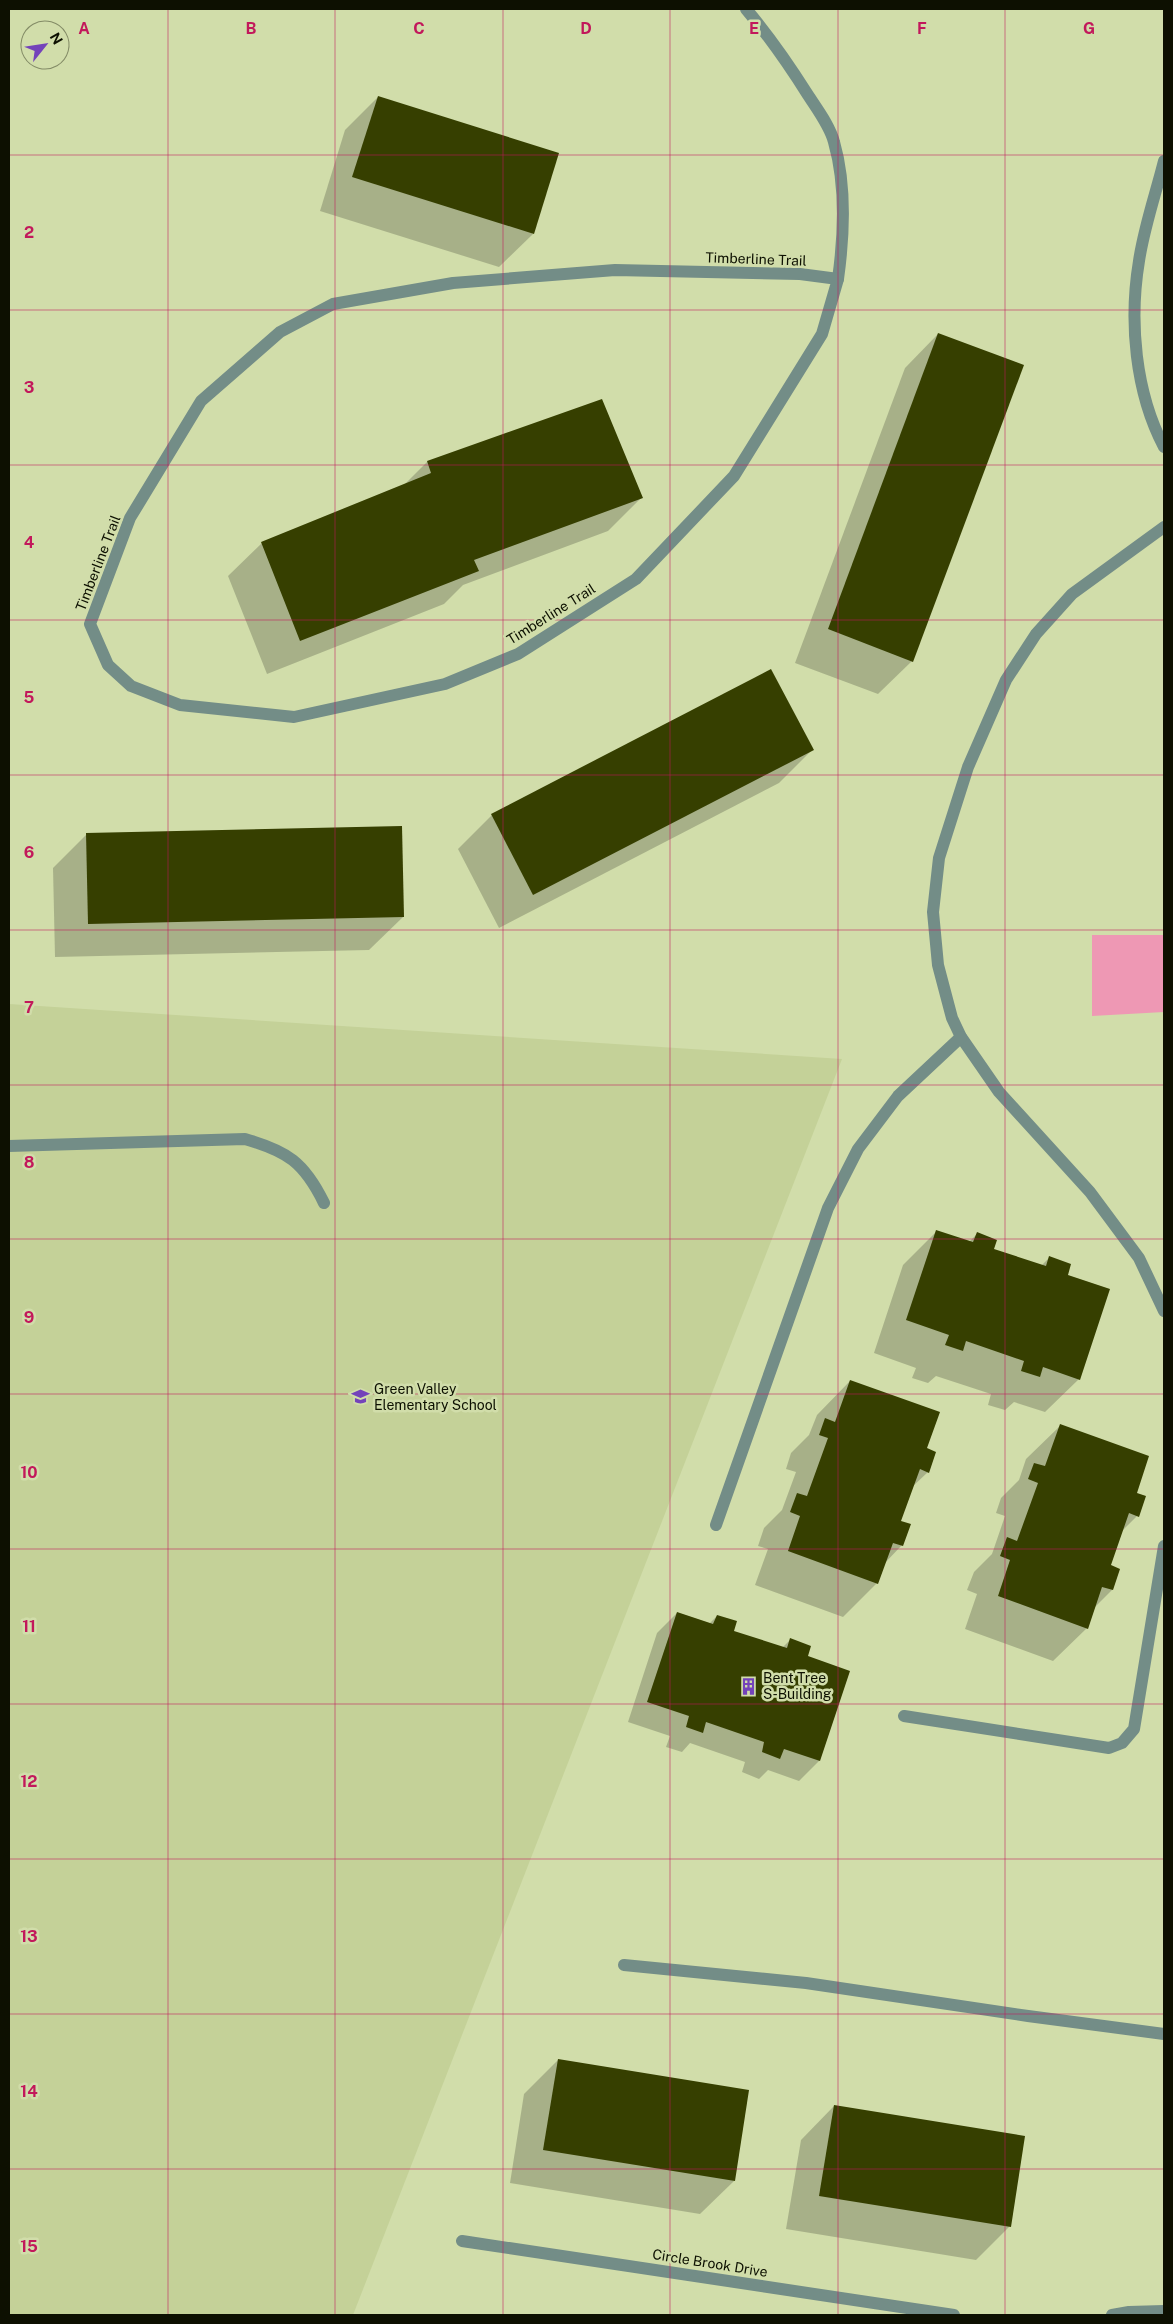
<svg xmlns="http://www.w3.org/2000/svg" width="1173" height="2324" font-family="'Public Sans',sans-serif">
	<style>
		.built { fill: #c4d198 }
		.green { fill: #ee98b4 }
		.shadow { fill: #0003 }
		.building { fill: #363f00 }
		.lines { fill: none; stroke-linecap: round; stroke-linejoin: round }
		.service { stroke: #738d87; stroke-width: 12 }
		.minor { stroke: #738d87; stroke-width: 12 }
		.grid { fill: none; stroke: #c2185b; stroke-width: 1; stroke-opacity: 0.55 }
		.labels { text-anchor: middle; stroke-width: 5; stroke-linejoin: round; paint-order: stroke }
		.street-label { font-size: 14px; fill: #0d1001; stroke: #d1ddaa }
		.poi-label { font-size: 14px; fill: #0d1001; stroke: #d1ddaa; text-anchor: start }
		.grid-label { font-size: 16px; text-anchor: middle; font-weight: bold; fill: #c2185b; stroke: #d1ddaa; stroke-width: 5; stroke-linejoin: round; paint-order: stroke }
	</style>
	<rect width="100%" height="100%" fill="#d1ddaa"/>
	<polygon class="built" points="9,1004 842,1059 353,2315 9,2315"/>
	<polygon class="green" points="1092,935 1164,935 1164,1012 1092,1016"/>
	<g class="shadow">
		<polygon points="378,97 533,234 499,267 320,211 345,130"/>
		<polygon points="938,334 912,661 878,694 795,663 905,368"/>
		<polygon points="427,462 641,498 608,531 463,585 444,604 267,674 228,576 262,543 403,486"/>
		<polygon points="812,750 779,783 499,928 458,849 492,815"/>
		<polygon points="87,834 403,917 369,950 55,957 53,868"/>
		<polygon points="937,1231 969,1242 977,1234 992,1249 1041,1266 1049,1258 1066,1276 1079,1379 1045,1412 1014,1402 1005,1410 988,1405 991,1394 936,1376 928,1383 912,1378 916,1368 874,1353 903,1265"/>
		<polygon points="850,1381 925,1449 928,1472 911,1488 900,1521 902,1545 884,1564 877,1583 843,1617 755,1585 768,1549 758,1546 764,1528 782,1510 796,1472 786,1469 791,1453 809,1435 817,1415"/>
		<polygon points="1060,1426 1135,1494 1137,1516 1121,1532 1109,1566 1119,1570 1112,1590 1094,1608 1087,1628 1053,1661 965,1629 977,1594 967,1590 974,1572 992,1554 1005,1516 996,1513 1001,1498 1019,1480 1026,1459"/>
		<polygon points="677,1613 709,1624 717,1616 732,1631 782,1648 790,1640 807,1656 819,1761 799,1781 768,1770 759,1779 742,1772 745,1762 690,1743 682,1752 666,1747 670,1736 628,1722 657,1633"/>
		<polygon points="558,2060 734,2181 700,2214 510,2183 524,2094"/>
		<polygon points="834,2106 1010,2226 976,2260 786,2229 801,2140"/>
	</g>
	<g class="building">
		<polygon points="378,96 559,153 534,234 352,177"/>
		<polygon points="938,333 1024,365 913,662 828,629"/>
		<polygon points="602,399 643,498 474,560 479,571 300,641 261,542 431,473 427,461"/>
		<polygon points="771,669 814,750 533,895 491,814"/>
		<polygon points="402,826 404,917 88,924 86,833"/>
		<polygon points="936,1230 973,1242 977,1232 997,1240 994,1249 1046,1266 1049,1256 1071,1264 1068,1275 1110,1289 1080,1380 1043,1367 1040,1377 1021,1371 1024,1361 966,1341 963,1351 945,1345 949,1335 906,1320"/>
		<polygon points="850,1380 940,1412 927,1448 936,1452 929,1473 920,1469 901,1521 911,1524 903,1546 893,1543 878,1584 788,1551 800,1516 790,1512 797,1493 807,1496 828,1438 819,1435 825,1418 835,1422"/>
		<polygon points="1060,1424 1149,1456 1137,1493 1146,1496 1139,1517 1129,1513 1111,1565 1120,1569 1113,1590 1102,1587 1088,1629 998,1596 1010,1560 1000,1556 1007,1537 1017,1541 1038,1483 1028,1479 1034,1463 1045,1466"/>
		<polygon points="677,1612 713,1624 717,1615 737,1621 734,1631 787,1648 790,1638 811,1646 808,1656 850,1671 820,1761 784,1749 780,1759 762,1752 764,1742 706,1722 703,1733 686,1727 689,1716 647,1702"/>
		<polygon points="558,2059 749,2090 735,2181 543,2150"/>
		<polygon points="834,2105 1025,2136 1011,2227 819,2196"/>
	</g>
	<g class="lines">
		<g class="service">
			<path d="M1164 161C1156 193 1144 227 1139 261 1129 321 1135 392 1164 447"/>
			<polyline points="1164,527 1072,594 1036,634 1006,680 968,767 939,858 933,912 938,965 952,1018 961,1037 999,1092 1090,1192 1139,1258 1164,1311"/>
			<path d="M9 1146 245 1139C287 1151 304 1162 324 1203"/>
			<polyline points="716,1525 828,1208 858,1149 898,1096 961,1037"/>
			<polyline points="904,1716 1109,1748 1122,1743 1134,1729 1164,1546"/>
			<polyline points="624,1965 806,1983 1028,2016 1164,2034"/>
		</g>
		<g class="minor">
			<path d="M746 9C769 36 789 65 808 95 817 109 830 126 834 142 846 184 844 236 838 279"/>
			<polygon points="615,270 800,274 838,279 822,334 734,476 636,579 518,654 445,684 294,717 180,705 131,686 108,665 90,624 130,518 201,401 280,332 333,304 453,283"/>
			<polyline points="462,2241 954,2315"/>
			<polyline points="1112,2315 1129,2312 1164,2311"/>
		</g>
	</g>
	<path class="grid" d="M168 9V2315M335 9V2315M503 9V2315M670 9V2315M838 9V2315M1005 9V2315M9 155H1164M9 310H1164M9 465H1164M9 620H1164M9 775H1164M9 930H1164M9 1085H1164M9 1239H1164M9 1394H1164M9 1549H1164M9 1704H1164M9 1859H1164M9 2014H1164M9 2169H1164"/>
	<defs>
		<symbol id="school-bare" viewBox="-9 -9 18 18"><path d="M0-5L7-2L0 1L-7-2ZM-4 1L0 2.5L4 1V4Q0 6-4 4Z" fill="#7443ba" stroke="#d1ddaa" stroke-width="2.5" paint-order="stroke"/></symbol>
		<symbol id="building-bare" viewBox="-9 -9 18 18"><path d="M-4-6H4V6H1V3H-1V6H-4ZM-2.5-4.3h1.7v1.8h-1.7ZM.8-4.3h1.7v1.8H.8ZM-2.5-1h1.7V.8h-1.7ZM.8-1h1.7V.8H.8Z" fill="#7443ba" stroke="#d1ddaa" stroke-width="2.5" paint-order="stroke"/></symbol>
	</defs>
	<g fill-rule="evenodd">
		<use href="#school-bare" x="348" y="1384" width="25" height="25"/>
		<use href="#building-bare" x="736" y="1674" width="25" height="25"/>
	</g>
	<g class="labels">
		<g class="street-label">
			<text transform="translate(756 259) rotate(2)" y="5">Timberline Trail</text>
			<text transform="translate(98 563) rotate(-69)" y="5">Timberline Trail</text>
			<text transform="translate(551 614) rotate(-32)" y="5">Timberline Trail</text>
			<text transform="translate(710 2263) rotate(9)" y="5">Circle Brook Drive</text>
		</g>
		<g class="poi-label">
			<text x="374" y="1394">Green Valley<tspan x="374" dy="16">Elementary School</tspan></text>
			<text x="763" y="1683">Bent Tree<tspan x="763" dy="16">S-Building</tspan></text>
		</g>
	</g>
	<g class="grid-label">
		<text x="84" y="34">A</text>
		<text x="251" y="34">B</text>
		<text x="419" y="34">C</text>
		<text x="586" y="34">D</text>
		<text x="754" y="34">E</text>
		<text x="922" y="34">F</text>
		<text x="1089" y="34">G</text>
		<text x="29" y="238">2</text>
		<text x="29" y="393">3</text>
		<text x="29" y="548">4</text>
		<text x="29" y="703">5</text>
		<text x="29" y="858">6</text>
		<text x="29" y="1013">7</text>
		<text x="29" y="1168">8</text>
		<text x="29" y="1323">9</text>
		<text x="29" y="1478">10</text>
		<text x="29" y="1632">11</text>
		<text x="29" y="1787">12</text>
		<text x="29" y="1942">13</text>
		<text x="29" y="2097">14</text>
		<text x="29" y="2252">15</text>
	</g>
	<rect width="1173" height="2324" fill="none" stroke="#0d1001" stroke-width="20"/>
	<g transform="translate(45 45) rotate(60)"><circle r="24" fill="#d1ddaa" stroke="#838b66"/>
	<path d="M0-4L9 19L0 12L-9 19Z" fill="#7443ba"/>
	<text y="-8" font-size="14" font-weight="bold" text-anchor="middle" fill="#0d1001">N</text>
	</g>
</svg>
